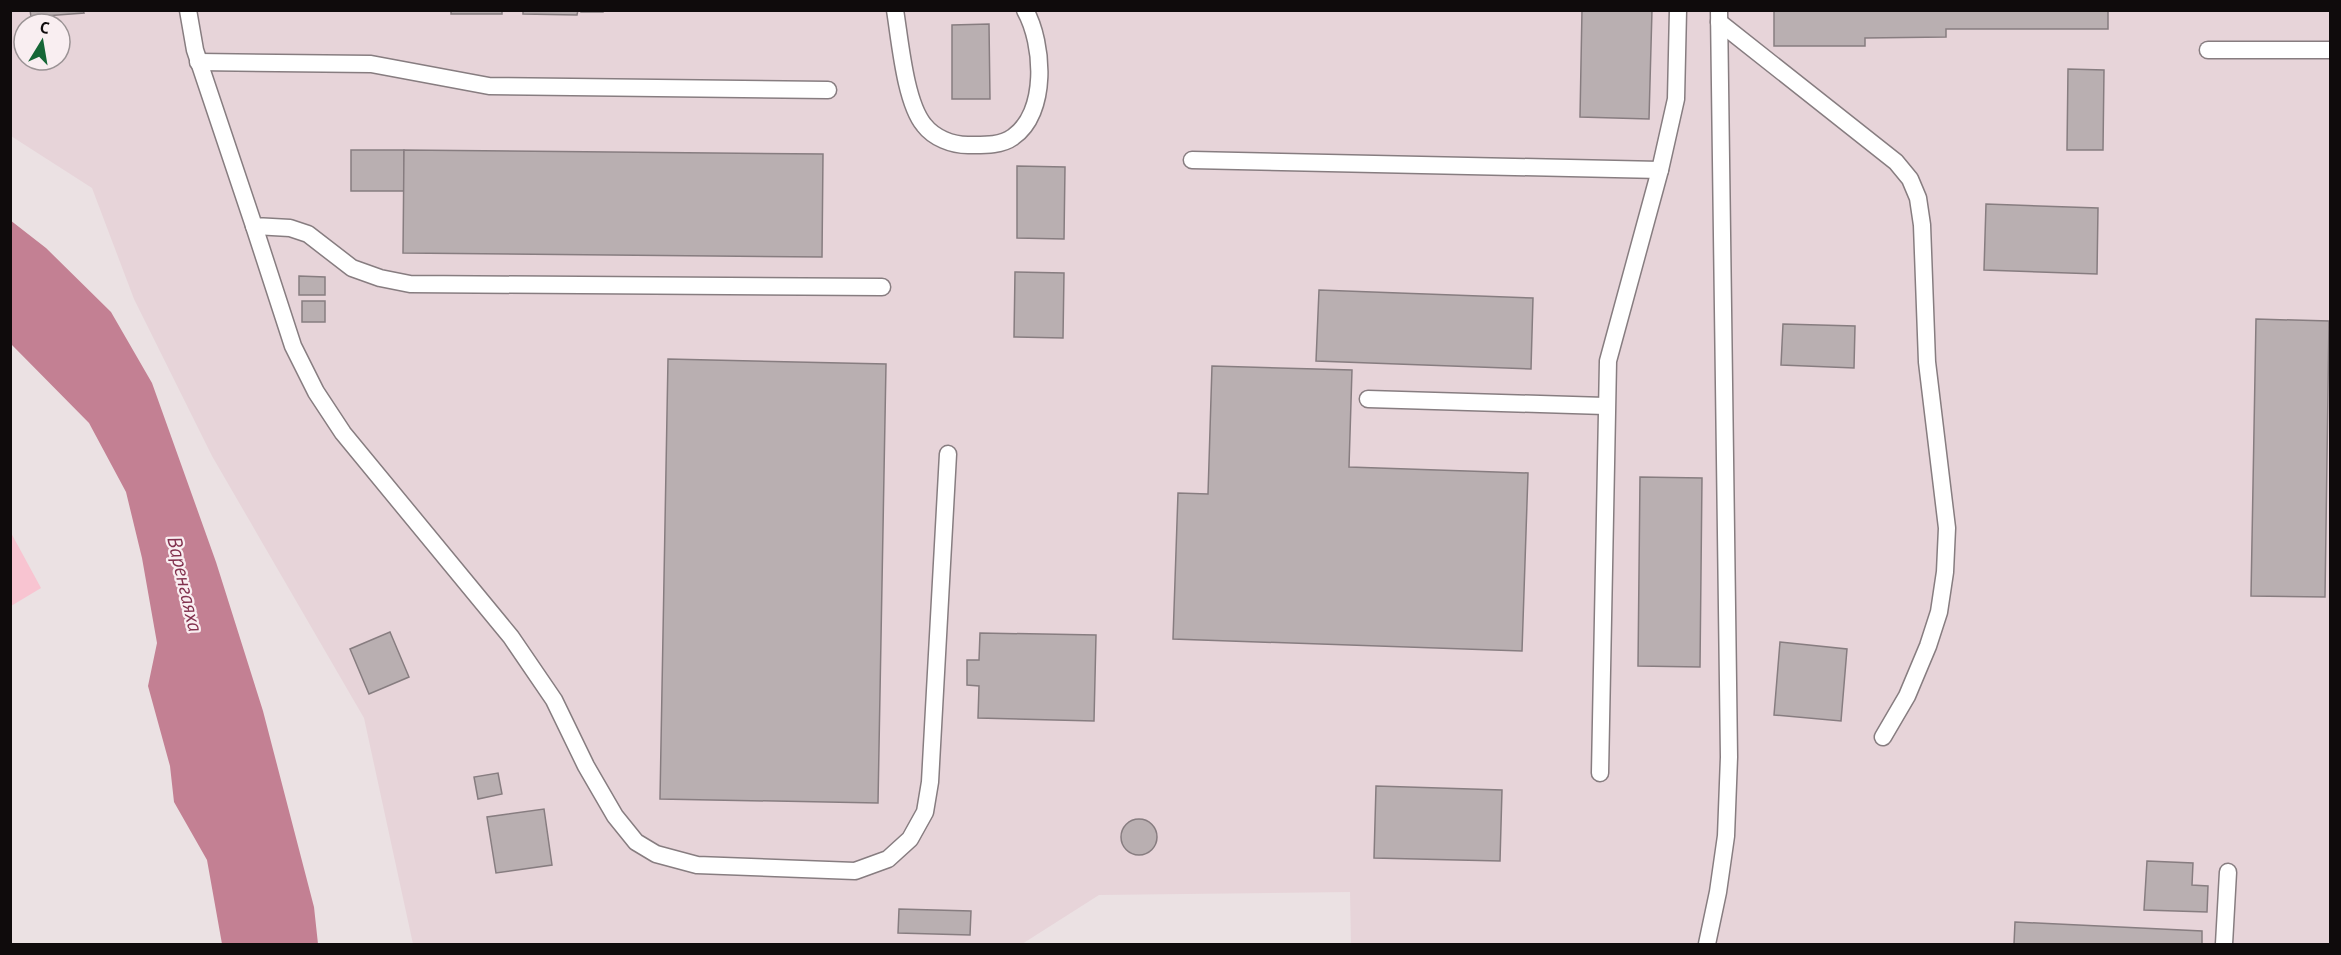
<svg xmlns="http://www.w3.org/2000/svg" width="2341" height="955" font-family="'PT Sans',sans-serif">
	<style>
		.built { fill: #e7d4d9; fill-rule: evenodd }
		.green { fill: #f8c4d1 }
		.water { fill: #c38093 }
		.building { fill: #b9afb1; stroke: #877d80; stroke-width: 1.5 }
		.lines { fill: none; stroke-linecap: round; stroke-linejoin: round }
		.lane-casing { stroke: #877d80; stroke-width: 19 }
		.lane { stroke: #fff; stroke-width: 16 }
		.labels { text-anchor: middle; stroke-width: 4.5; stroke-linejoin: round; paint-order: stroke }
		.water-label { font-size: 20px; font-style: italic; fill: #82314e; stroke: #f9eef1 }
	</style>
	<rect width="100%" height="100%" fill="#ebe1e3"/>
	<path class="built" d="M10 11H2330V944H1351L1350 892 1099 895 1022 944H413L364 718 212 456 134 299 92 188 11 136ZM24 24H60V60H24Z"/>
	<polygon class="green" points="10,531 41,588 11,606 10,606"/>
	<polygon class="water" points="10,220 46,248 111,312 152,383 216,562 263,711 314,907 318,944 222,944 207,860 174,802 170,766 148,686 157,643 142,558 126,492 89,423 11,344"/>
	<g class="building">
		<polygon points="30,10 83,10 84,13 31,17"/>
		<rect x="451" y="10" width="51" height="4"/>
		<polygon points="523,10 578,10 577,15 523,14"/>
		<rect x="581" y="10" width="22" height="2"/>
		<polygon points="1582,10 1652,10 1649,119 1580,117"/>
		<polygon points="1774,10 2108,10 2108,29 1946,29 1946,37 1865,38 1865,46 1774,46"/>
		<polygon points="989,24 990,99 952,99 952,25"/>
		<polygon points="2068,69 2104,70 2103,150 2067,150"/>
		<rect x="351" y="150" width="53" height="41"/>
		<polygon points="404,150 823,154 822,257 403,253"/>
		<polygon points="1017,166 1065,167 1064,239 1017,238"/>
		<polygon points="1986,204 2098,208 2097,274 1984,270"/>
		<polygon points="1015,272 1064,273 1063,338 1014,337"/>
		<polygon points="299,276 325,277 325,295 299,295"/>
		<polygon points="1319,290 1533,298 1531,369 1316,361"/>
		<rect x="302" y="301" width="23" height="21"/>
		<polygon points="2256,319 2329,321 2325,597 2251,596"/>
		<polygon points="1783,324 1855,326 1854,368 1781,365"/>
		<polygon points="668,359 886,364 878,803 660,799"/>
		<polygon points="1212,366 1352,370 1349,467 1528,473 1522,651 1173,639 1178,493 1208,494"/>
		<polygon points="1640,477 1702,478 1700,667 1638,666"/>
		<polygon points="390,632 409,677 369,694 350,649"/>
		<polygon points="980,633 1096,635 1094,721 978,718 979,686 967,685 967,660 979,660"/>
		<polygon points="1780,642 1847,649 1841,721 1774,715"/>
		<polygon points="498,773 502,794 478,799 474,777"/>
		<polygon points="1376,786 1502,790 1500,861 1374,858"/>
		<polygon points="544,809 552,865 496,873 487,817"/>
		<circle cx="1139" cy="837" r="18"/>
		<polygon points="2147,861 2193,863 2192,885 2208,886 2207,912 2144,910"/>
		<polygon points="899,909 971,911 970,935 898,933"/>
		<polygon points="2015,922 2202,931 2202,944 2014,944"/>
	</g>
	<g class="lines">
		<defs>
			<g id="lane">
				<polyline points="188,10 195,50 254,226 290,228 308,234 352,268 380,278 410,284 882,287"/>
				<path d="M895 10C900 40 905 102 924 125 934 138 952 145 968 145 983 145 1001 146 1013 137 1048 113 1044 44 1025 10"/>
				<polyline points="1719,22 1896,162 1910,179 1918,198 1922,225 1927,362 1947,528 1945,572 1939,612 1928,646 1907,696 1883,737"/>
				<polyline points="2208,50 2330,50"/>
				<polyline points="198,62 371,64 489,86 828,90"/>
				<polyline points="1192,160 1660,170"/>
				<polyline points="254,226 293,346 316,392 343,433 511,637 554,700 586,766 615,816 636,842 656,854 697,865 855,871 888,859 910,839 925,812 930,782 948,454"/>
				<polyline points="1368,399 1605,406"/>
				<polyline points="1600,773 1608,361 1660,170 1676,99 1678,10"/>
				<polyline points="1707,944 1718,892 1726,836 1729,757 1719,10"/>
				<polyline points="2224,944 2228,872"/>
			</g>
		</defs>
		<use href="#lane" class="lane-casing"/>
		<use href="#lane" class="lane"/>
	</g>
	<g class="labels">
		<g class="water-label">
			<text transform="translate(185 584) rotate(77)" y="7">Варенгаяха</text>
		</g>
	</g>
	<rect width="2341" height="955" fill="none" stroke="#0f0b0c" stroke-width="24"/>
	<g transform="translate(42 42) rotate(11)"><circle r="28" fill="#f9eef1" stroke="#9b9395" stroke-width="1.5"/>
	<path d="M0-4.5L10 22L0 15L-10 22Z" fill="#156636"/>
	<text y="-9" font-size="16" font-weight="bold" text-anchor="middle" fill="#0f0b0c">С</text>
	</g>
</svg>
